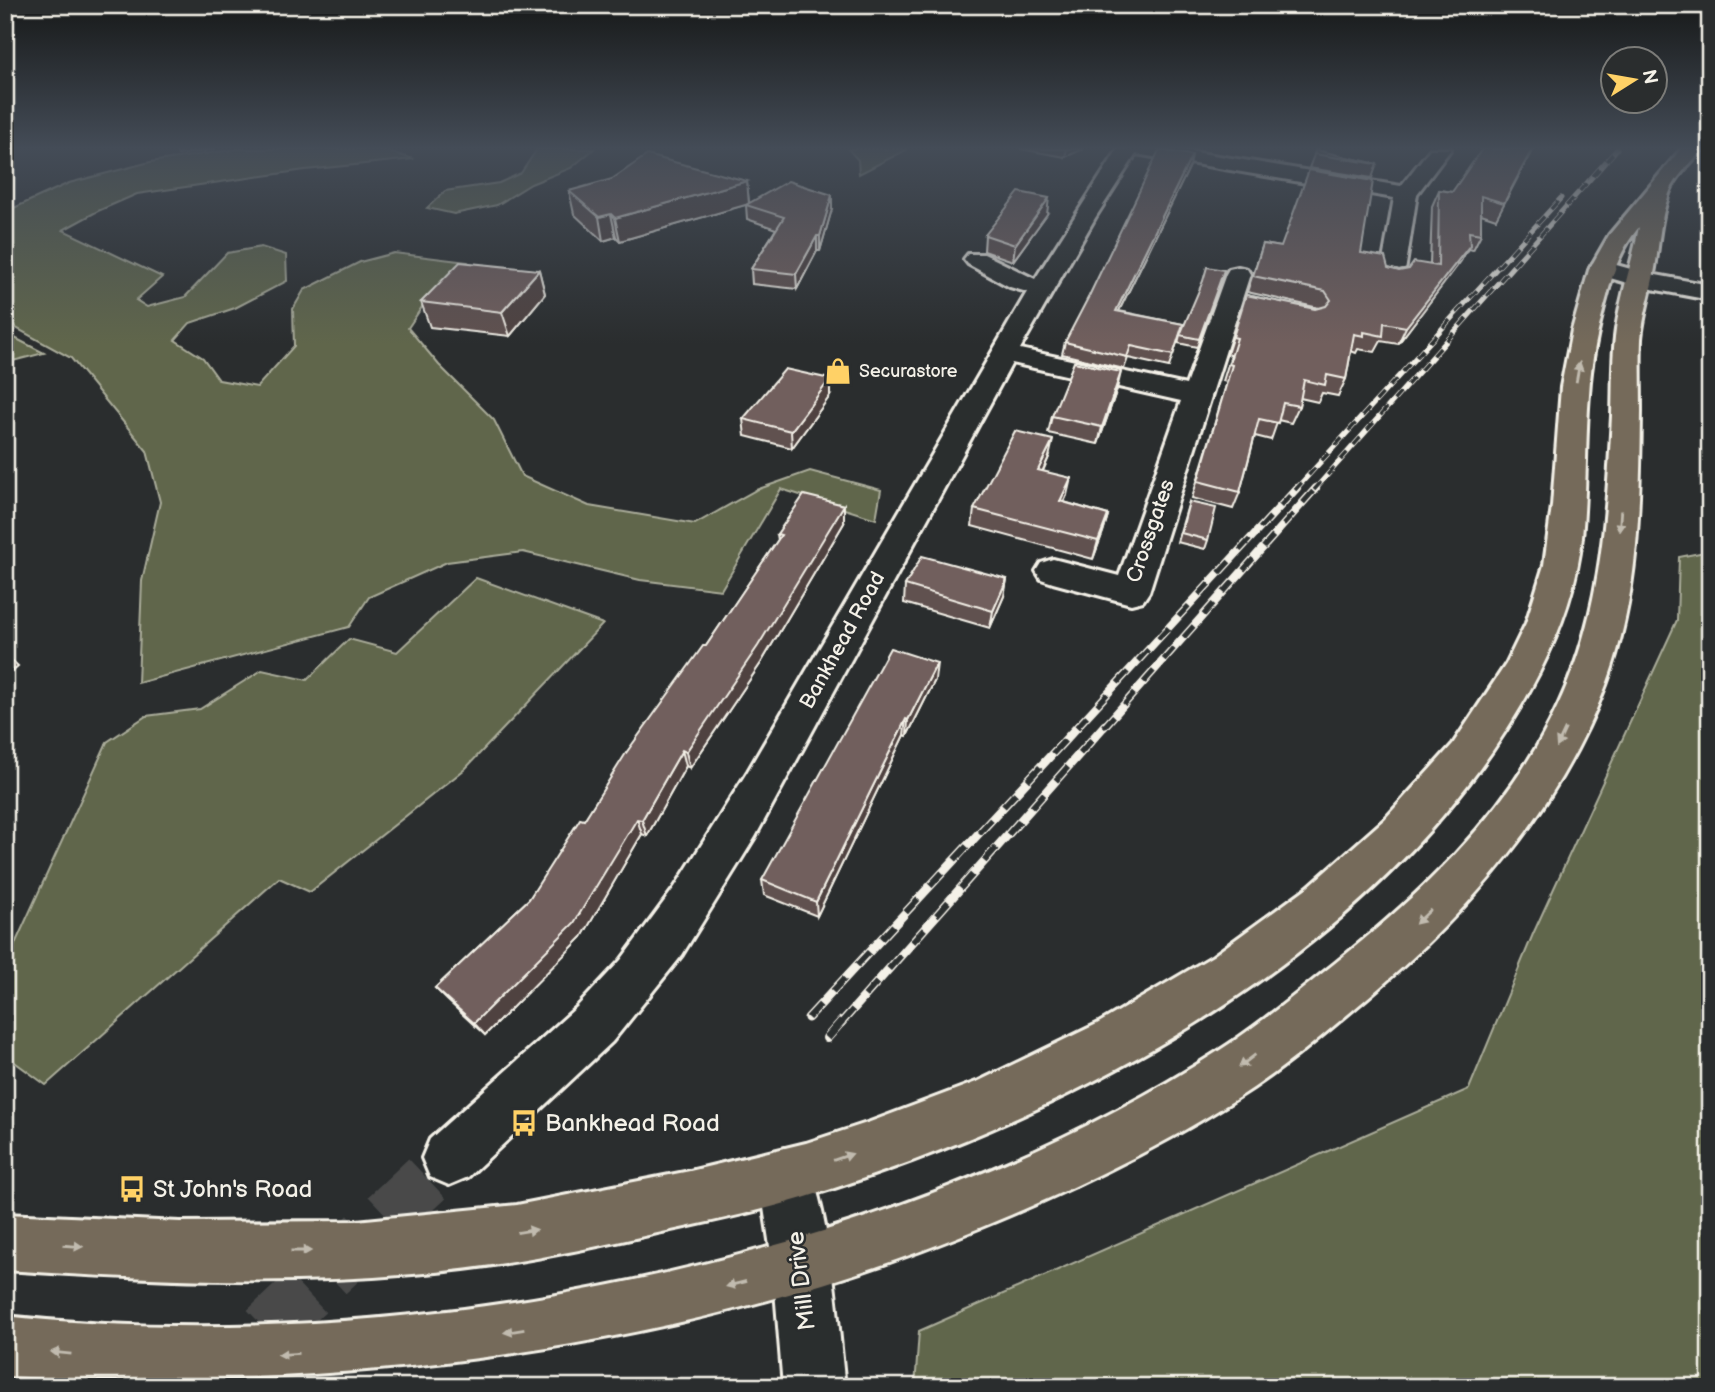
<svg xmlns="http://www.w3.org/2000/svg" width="1715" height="1392" font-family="'Balsamiq Sans',sans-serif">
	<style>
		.green { fill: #60664c; stroke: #aaac9a; stroke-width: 2 }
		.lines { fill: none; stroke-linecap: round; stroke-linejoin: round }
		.minor-tunnel { stroke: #484a4a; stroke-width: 55; stroke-dasharray: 55 28; stroke-linecap: butt }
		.minor-casing { stroke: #f4f1e8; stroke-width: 6 }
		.major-casing { stroke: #f4f1e8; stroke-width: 6 }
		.minor { fill: #2a2d2e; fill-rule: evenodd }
		.major { fill: #746a5a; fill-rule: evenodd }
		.rail-far3-casing { stroke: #f4f1e8; stroke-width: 5 }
		.rail-far2-casing { stroke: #f4f1e8; stroke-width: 8 }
		.rail-far1-casing { stroke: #f4f1e8; stroke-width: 9 }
		.rail-casing { stroke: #f4f1e8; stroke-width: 10 }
		.rail-far3 { stroke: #2a2d2e; stroke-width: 3.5; stroke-dasharray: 10; stroke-linecap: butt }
		.rail-far2 { stroke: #2a2d2e; stroke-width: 5; stroke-dasharray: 15; stroke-linecap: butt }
		.rail-far1 { stroke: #2a2d2e; stroke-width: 6; stroke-dasharray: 18; stroke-linecap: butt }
		.rail { stroke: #2a2d2e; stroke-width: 8; stroke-dasharray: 23; stroke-linecap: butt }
		.wall { fill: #615150; stroke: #f4f1e8; stroke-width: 2 }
		.shaded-wall { fill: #4f4241; stroke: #f4f1e8; stroke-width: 2 }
		.building { fill: #715e5d; stroke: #f4f1e8; stroke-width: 2 }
		.oneway { fill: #c1bbaf }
		.labels { text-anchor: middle; stroke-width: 5; stroke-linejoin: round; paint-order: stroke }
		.far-poi-label { font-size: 18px; fill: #f4f1e8; stroke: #2a2d2e; text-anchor: start }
		.street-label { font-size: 21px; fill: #f4f1e8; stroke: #2a2d2e }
		.near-poi-label { font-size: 24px; fill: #f4f1e8; stroke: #2a2d2e; text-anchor: start }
		.near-street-label { font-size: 24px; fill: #f4f1e8; stroke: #2a2d2e }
	</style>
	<rect width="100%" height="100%" fill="#2a2d2e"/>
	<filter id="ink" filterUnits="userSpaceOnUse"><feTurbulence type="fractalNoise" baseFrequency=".0143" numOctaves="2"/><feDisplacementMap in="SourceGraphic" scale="14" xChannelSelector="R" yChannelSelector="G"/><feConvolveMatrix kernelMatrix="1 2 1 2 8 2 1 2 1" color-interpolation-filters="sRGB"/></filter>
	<g filter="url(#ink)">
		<g class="green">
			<polygon points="237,149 379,149 414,159 305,170 137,194 98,211 63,230 162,277 136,300 147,307 185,297 227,253 261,247 286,255 287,281 235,308 190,323 175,340 203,358 219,380 257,387 294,346 293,309 304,290 360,262 394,253 467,262 430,295 408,328 439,365 494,420 522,476 589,506 695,524 756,490 810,471 881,490 876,519 781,489 721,590 640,580 523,552 447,562 369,597 349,627 138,683 142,581 160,502 147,451 71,358 5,322 5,212 69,183 150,162"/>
			<polygon points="537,149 594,149 571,168 531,184 497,205 454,214 427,208 445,191 499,183 521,173"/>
			<polygon points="848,149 908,149 859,174 858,160"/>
			<polygon points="5,333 44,353 5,363"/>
			<polygon points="1710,551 1710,1387 915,1387 919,1331 1469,1089 1533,934 1677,620 1679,557"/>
			<polygon points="476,578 603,624 465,769 310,892 279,878 46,1085 5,1055 5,966 107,742 146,716 200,709 262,670 307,680 349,639 397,652"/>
		</g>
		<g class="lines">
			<polyline class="minor-tunnel" points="206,1387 449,1158"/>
			<defs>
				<g id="minor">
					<polygon points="1118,149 1177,149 1401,186 1430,149 1451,149 1417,194 1404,278 1401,283 1392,285 1383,283 1380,278 1394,198 1136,154 1095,218 1020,349 1186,385 1226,274 1229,269 1238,267 1247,269 1250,274 1149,592 1143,601 1131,604 1053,583 1041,579 1036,571 1041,563 1053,559 1119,576 1181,401 1012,363 755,837 682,955 612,1042 468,1177 449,1185 430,1177 422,1158 430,1139 577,1007 621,960 675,887 748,771 1027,292 1010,287 968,264 964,259 968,254 984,254 1035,279"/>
					<polygon points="1602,261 1645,273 1710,285 1710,300 1641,287 1593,273 1590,268 1593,263"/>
					<path d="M786 1148 805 1156C832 1220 837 1316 845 1387H783L773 1266 759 1175 767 1156Z"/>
				</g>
				<path id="major" d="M1681 149H1703C1691 163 1673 179 1668 197 1660 219 1659 245 1655 268 1651 292 1643 315 1641 339 1640 363 1641 387 1641 411 1640 505 1639 597 1606 685 1558 811 1469 912 1367 998 1330 1029 1293 1061 1253 1088 1173 1141 1085 1184 996 1221 687 1352 341 1392 5 1376V1316C398 1359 882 1266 1217 1052 1258 1026 1296 994 1334 964 1418 897 1501 819 1550 722 1601 623 1606 525 1612 416 1613 390 1612 363 1615 337 1619 300 1632 264 1639 227 1621 249 1614 269 1607 296 1598 328 1591 360 1589 394 1585 441 1587 489 1582 537 1577 585 1561 630 1539 673 1399 944 1085 1112 803 1198 754 1213 703 1223 653 1234 573 1252 494 1268 413 1274 277 1286 141 1279 5 1270V1214L180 1222 356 1221 517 1205 690 1171 806 1143 870 1122 979 1081 1097 1024 1213 956 1308 887 1385 819 1453 744 1506 664 1526 623 1544 565 1552 506 1561 387 1572 330 1589 270 1609 235Z"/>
			</defs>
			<use href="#minor" class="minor-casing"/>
			<use href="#major" class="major-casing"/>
			<use href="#minor" class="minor"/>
			<use href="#major" class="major"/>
			<defs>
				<g id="rail-far3">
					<polyline points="1295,490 1561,198"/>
					<polyline points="1314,490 1617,149"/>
				</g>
				<g id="rail-far2">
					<polyline points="1077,727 1297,488"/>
					<polyline points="1104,727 1316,488"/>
				</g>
				<g id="rail-far1">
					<polyline points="808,1018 1079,725"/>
					<polyline points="841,1023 1105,725"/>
				</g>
				<polyline id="rail" points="827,1038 842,1021"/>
			</defs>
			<use href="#rail-far3" class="rail-far3-casing"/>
			<use href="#rail-far2" class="rail-far2-casing"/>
			<use href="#rail-far1" class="rail-far1-casing"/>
			<use href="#rail" class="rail-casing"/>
			<use href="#rail-far3" class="rail-far3"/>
			<use href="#rail-far2" class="rail-far2"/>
			<use href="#rail-far1" class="rail-far1"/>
			<use href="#rail" class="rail"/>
		</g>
		<g class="wall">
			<polygon points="1020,149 1083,149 1065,157"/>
			<polygon points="1533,149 1496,219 1481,214 1481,234 1473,250 1467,249 1461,261 1398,344 1381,341 1375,352 1358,349 1356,353 1351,351 1346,379 1338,396 1322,393 1318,402 1300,398 1299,406 1291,423 1278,420 1271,440 1255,436 1240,492 1233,509 1192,498 1227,382 1223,381 1231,355 1227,354 1246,295 1315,309 1319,308 1247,292 1263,244 1281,247 1361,253 1388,268 1399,271 1430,265 1432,206 1439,190 1452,192"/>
			<polygon points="1316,150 1377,164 1372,178 1309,168"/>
			<polygon points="1190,166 1119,311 1183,324 1169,367 1128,358 1124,369 1062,354 1065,342"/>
			<polygon points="747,181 749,203 832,209 820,251 817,251 797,289 752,284 751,269 776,229 747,219 746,205 748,204 620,241 616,237 603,241 574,214 569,191"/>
			<polygon points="1047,214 1013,261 984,251 985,235"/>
			<polygon points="539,270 545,294 510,336 430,327 421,302"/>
			<polygon points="1224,270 1197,347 1178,343 1180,335"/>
			<polygon points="1117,389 1098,444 1048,433 1052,416"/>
			<polygon points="830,396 792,448 745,436 743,419"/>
			<polygon points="1049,457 1043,471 1067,495 1064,502 1108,515 1103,532 1093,559 972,526 974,509"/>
			<polygon points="1189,502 1208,540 1205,549 1177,542"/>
			<polygon points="844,523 761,663 690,768 686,766 647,836 642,834 582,937 485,1035 447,1000 435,988 529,899 706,646 778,540 777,534"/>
			<polygon points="1007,579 1004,596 990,628 904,603 905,585"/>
			<polygon points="935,680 907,736 904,735 817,916 764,895 762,880"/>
		</g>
		<g class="shaded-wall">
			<polygon points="175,149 216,149 178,155"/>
			<polygon points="1067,149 1083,149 1065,157"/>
			<polygon points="1192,155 1190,166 1113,323 1116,311"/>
			<polygon points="747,181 749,204 620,241 615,218"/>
			<polygon points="832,195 832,209 820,251 820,236"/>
			<polygon points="1049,198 1047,214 1013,261 1015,245"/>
			<polygon points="611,214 616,237 603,241 599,217"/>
			<polygon points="817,236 817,251 797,289 796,274"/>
			<polygon points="1470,245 1461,261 1398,344 1406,327"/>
			<polygon points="539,270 545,294 510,336 502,312"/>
			<polygon points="1121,372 1117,389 1098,444 1102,427"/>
			<polygon points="830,379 830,396 792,448 791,431"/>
			<polygon points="1053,440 1049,457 1035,487 1038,470"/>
			<polygon points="1071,478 1067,495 1056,519 1060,501"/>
			<polygon points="844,505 844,523 761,663 690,768 686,752"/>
			<polygon points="1108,515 1103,532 1093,559 1098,541"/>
			<polygon points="1007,579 1004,596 990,628 993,611"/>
			<polygon points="5,654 18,666 5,677"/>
			<polygon points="937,663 935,680 907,736 908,720"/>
			<polygon points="906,719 904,735 817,916 816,902"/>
			<polygon points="682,750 686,766 647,836 642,820"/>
			<polygon points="637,819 642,834 582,937 485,1035 474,1023"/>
		</g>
		<g class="building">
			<polygon points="1482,149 1532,149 1504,203 1481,196 1481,234 1469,232 1470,245 1406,327 1384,323 1383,336 1364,332 1364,336 1354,334 1346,379 1327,375 1325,385 1304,380 1299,406 1283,403 1278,423 1259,419 1240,492 1198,481 1232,365 1229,364 1237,338 1233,337 1246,295 1315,309 1326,306 1331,300 1325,291 1253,276 1263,244 1281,247 1309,170 1373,181 1361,253 1385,257 1388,268 1399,271 1409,269 1414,262 1438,266 1439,190 1452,192"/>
			<polygon points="1159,150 1192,155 1116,311 1183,324 1173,355 1131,346 1127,357 1065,342 1089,296"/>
			<polygon points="1316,150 1377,164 1314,154"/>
			<polygon points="647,155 747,181 615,218 611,214 599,217 569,191 612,179"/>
			<polygon points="788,181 832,195 820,236 817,236 796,274 751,269 784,217 746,205"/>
			<polygon points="1019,192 1049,198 1015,245 985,235"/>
			<polygon points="460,262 539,270 502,312 421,302"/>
			<polygon points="1207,267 1224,270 1199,339 1180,335 1203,281"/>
			<polygon points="1074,362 1121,372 1102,427 1052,416"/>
			<polygon points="785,369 830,379 791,431 743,419"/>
			<polygon points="1015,431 1053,440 1038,470 1071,478 1060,501 1108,515 1098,541 974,509"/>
			<polygon points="804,495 844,505 758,646 686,752 682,750 642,820 637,819 574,923 474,1023 435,988 529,899 580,819 584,820 626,753 703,646 706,646 781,535 777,534"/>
			<polygon points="1189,502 1216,508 1208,540 1181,533"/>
			<polygon points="922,556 1007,579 993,611 905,585"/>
			<polygon points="890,648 937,663 908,720 906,719 816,902 762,880"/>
		</g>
		<defs><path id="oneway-solid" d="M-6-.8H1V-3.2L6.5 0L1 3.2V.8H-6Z" transform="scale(1.75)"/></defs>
		<g class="oneway">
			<use href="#oneway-solid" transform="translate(1578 372) rotate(-80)"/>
			<use href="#oneway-solid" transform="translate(1620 521) rotate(94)"/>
			<use href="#oneway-solid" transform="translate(1561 738) rotate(115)"/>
			<use href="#oneway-solid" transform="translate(1423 917) rotate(137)"/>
			<use href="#oneway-solid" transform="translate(1247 1061) rotate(143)"/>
			<use href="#oneway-solid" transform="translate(843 1157) rotate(-19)"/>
			<use href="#oneway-solid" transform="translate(527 1231) rotate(-9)"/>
			<use href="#oneway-solid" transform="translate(73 1246) rotate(4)"/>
			<use href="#oneway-solid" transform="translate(301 1251)"/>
			<use href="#oneway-solid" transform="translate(736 1284) rotate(165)"/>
			<use href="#oneway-solid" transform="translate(514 1331) rotate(171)"/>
			<use href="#oneway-solid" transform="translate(61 1353) rotate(-174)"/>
			<use href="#oneway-solid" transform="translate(288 1354) rotate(177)"/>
		</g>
	</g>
	<linearGradient id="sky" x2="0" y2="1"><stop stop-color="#171919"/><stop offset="0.43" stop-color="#444c57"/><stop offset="1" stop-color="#444c57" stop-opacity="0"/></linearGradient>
	<rect width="1715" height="344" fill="url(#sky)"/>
	<defs>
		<symbol id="shop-bare" viewBox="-9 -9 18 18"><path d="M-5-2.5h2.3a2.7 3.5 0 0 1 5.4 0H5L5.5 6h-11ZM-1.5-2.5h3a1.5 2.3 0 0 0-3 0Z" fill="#ffd166" stroke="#2a2d2e" stroke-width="2.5" paint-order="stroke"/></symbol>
		<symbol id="bus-bare" viewBox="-9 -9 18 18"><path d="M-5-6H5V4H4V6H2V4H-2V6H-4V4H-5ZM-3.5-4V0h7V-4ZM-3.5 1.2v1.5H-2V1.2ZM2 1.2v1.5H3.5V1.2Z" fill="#ffd166" stroke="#2a2d2e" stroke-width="2.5" paint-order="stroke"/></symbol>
	</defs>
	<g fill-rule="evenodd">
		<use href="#shop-bare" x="819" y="352" width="38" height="38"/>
		<use href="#bus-bare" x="505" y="1104" width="38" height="38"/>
		<use href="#bus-bare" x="113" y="1170" width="38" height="38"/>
	</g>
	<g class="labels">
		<g class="far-poi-label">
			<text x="859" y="377">Securastore</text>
		</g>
		<g class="street-label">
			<text transform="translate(1150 531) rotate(-71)" y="7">Crossgates</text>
			<text transform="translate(842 640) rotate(-61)" y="7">Bankhead Road</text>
		</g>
		<g class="near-poi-label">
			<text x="545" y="1131">Bankhead Road</text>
			<text x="153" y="1197">St John's Road</text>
		</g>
		<g class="near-street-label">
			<text transform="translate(801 1281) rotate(-97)" y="8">Mill Drive</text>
		</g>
	</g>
	<rect width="1715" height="1392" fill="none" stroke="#2a2d2e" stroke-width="28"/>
	<rect x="14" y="14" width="1687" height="1364" fill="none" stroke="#f4f1e8" stroke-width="2.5" filter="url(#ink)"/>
	<g transform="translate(1634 80) rotate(79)"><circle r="33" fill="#2a2d2e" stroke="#7b7b78" stroke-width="2"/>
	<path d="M0-5L12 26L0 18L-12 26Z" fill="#ffd166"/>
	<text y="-10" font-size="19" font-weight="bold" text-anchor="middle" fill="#f4f1e8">N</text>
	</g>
</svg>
